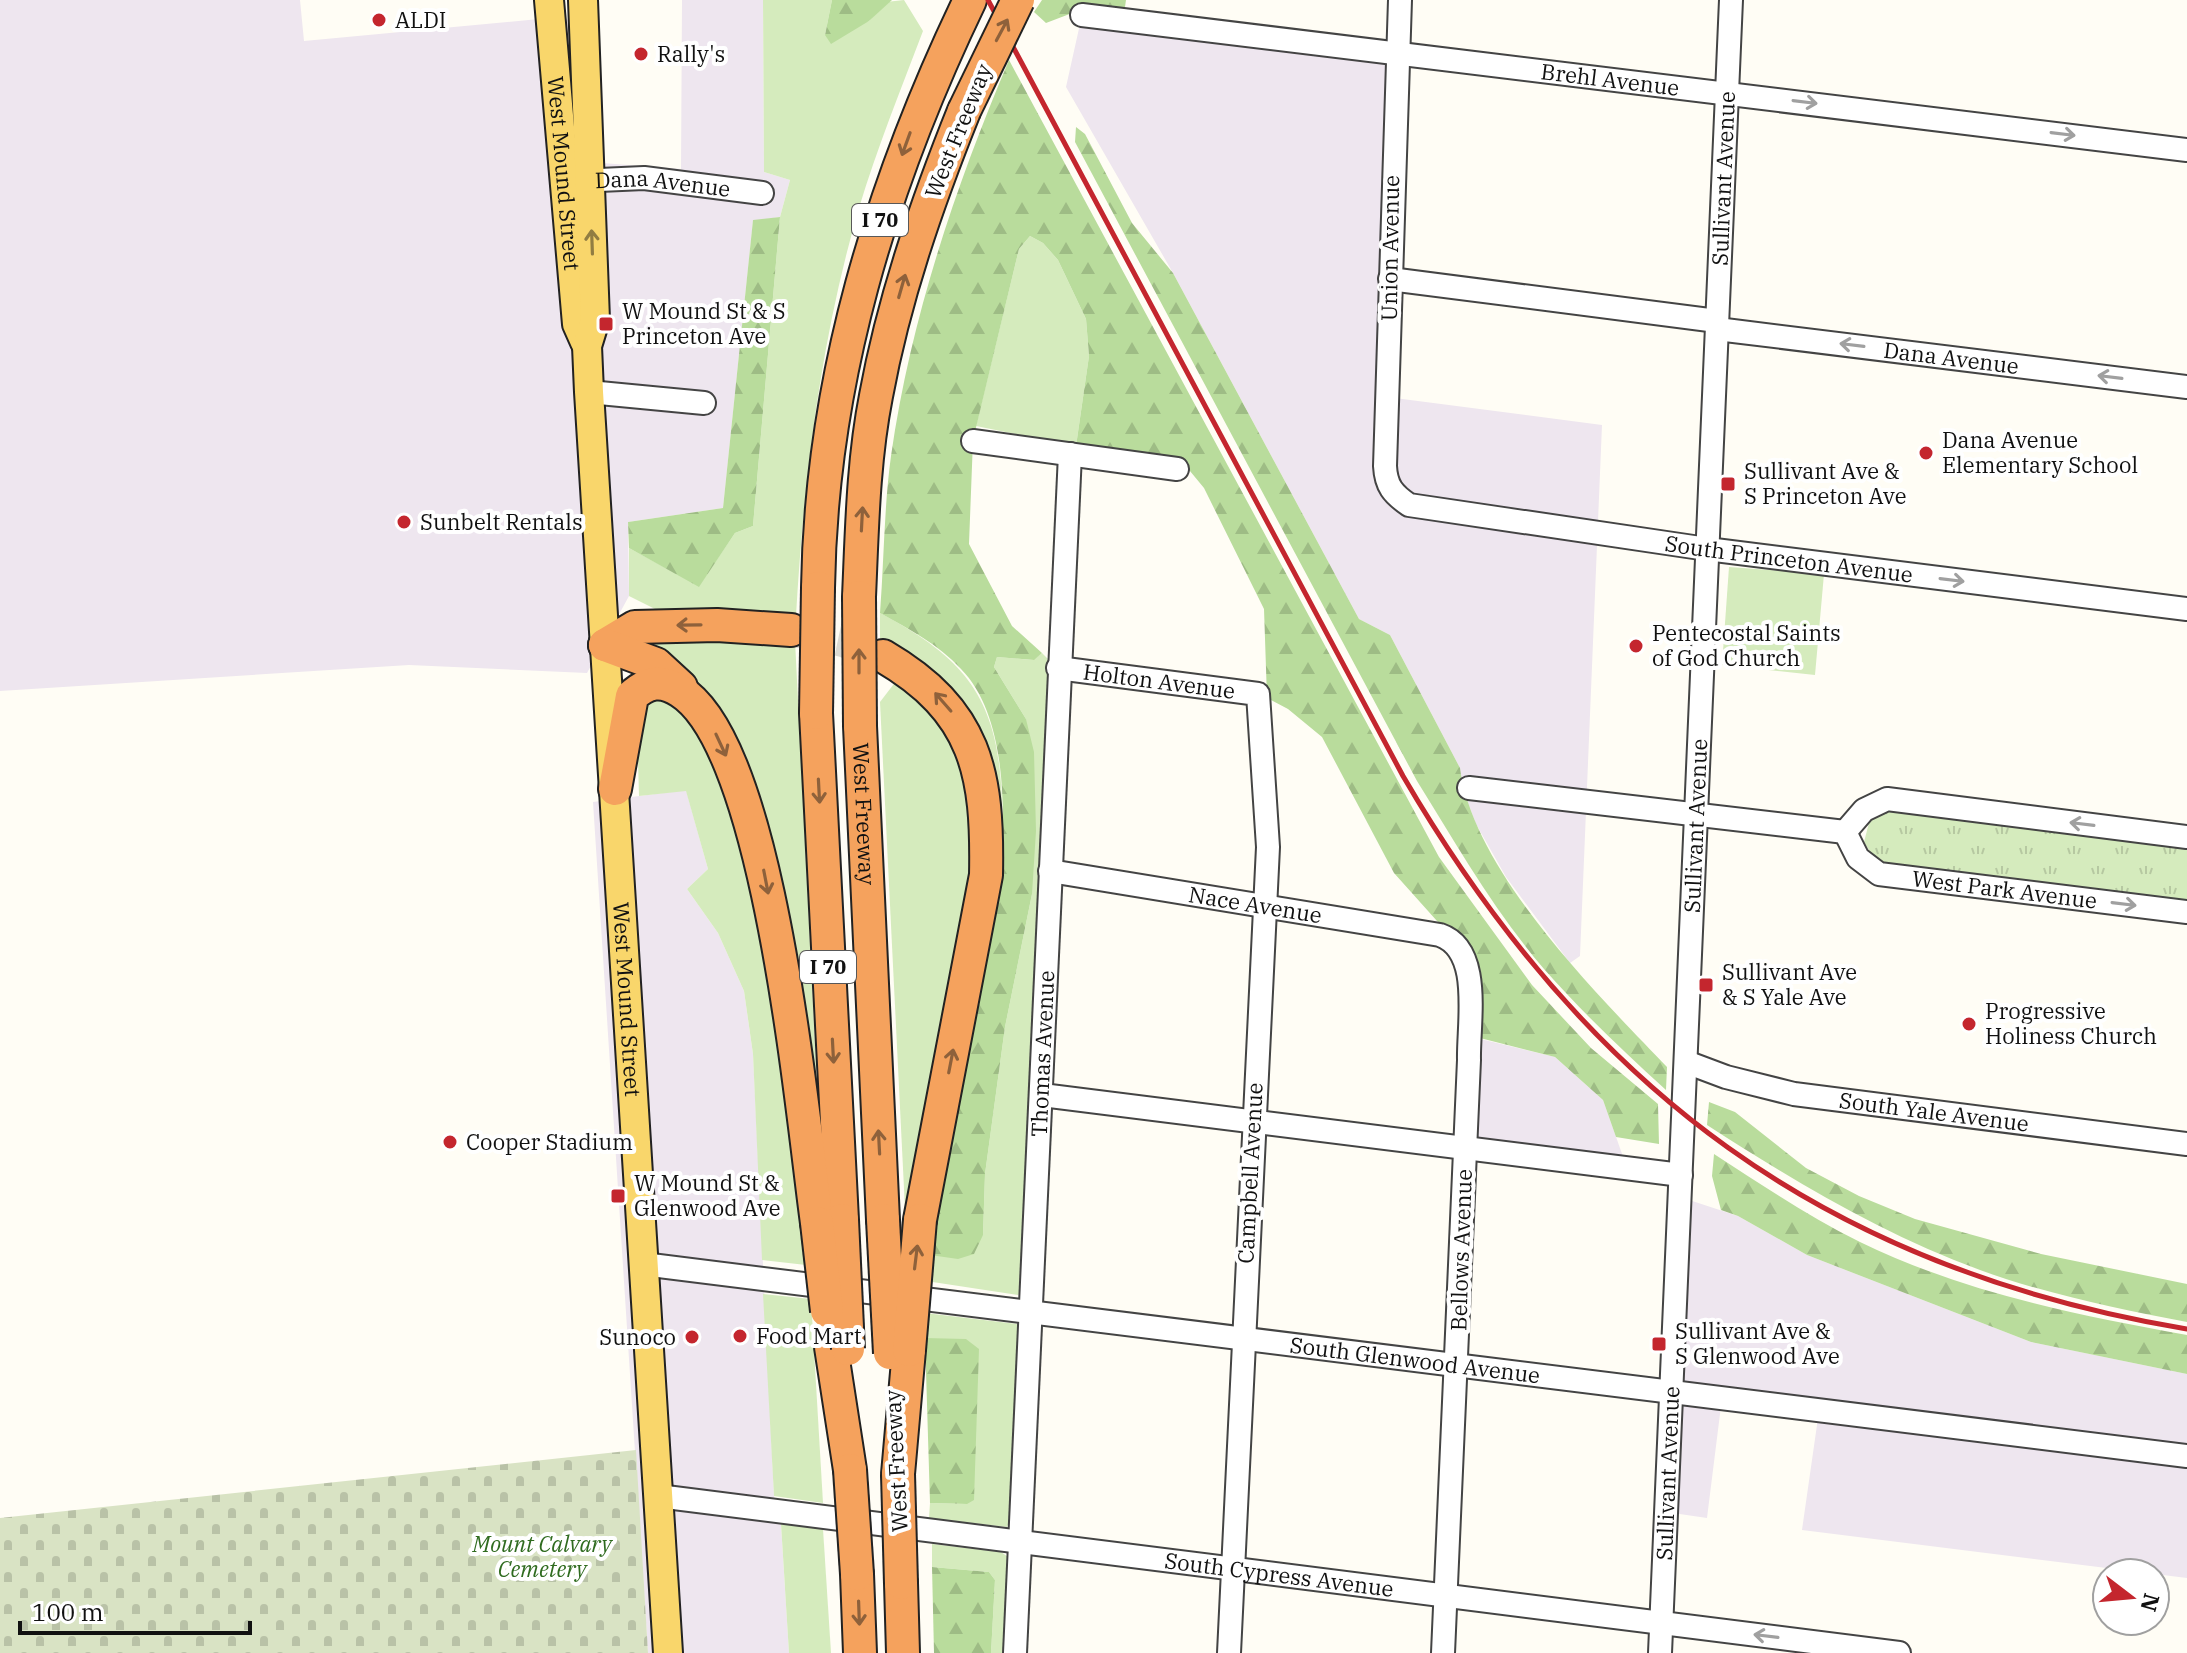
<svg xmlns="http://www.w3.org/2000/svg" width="2187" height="1653" font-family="'IBM Plex Serif',serif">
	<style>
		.industrial { fill: #eee6ef }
		.grass { fill: #d5ebbd }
		.forest { fill: url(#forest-firs) }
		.cemetery { fill: url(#cemetery-stones) }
		.park { fill: url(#park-tufts) }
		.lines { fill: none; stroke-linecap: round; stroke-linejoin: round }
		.highway-tunnel { stroke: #dbdad3; stroke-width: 32; stroke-dasharray: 32 16; stroke-linecap: butt }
		.minor-casing { stroke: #444; stroke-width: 26 }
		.major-casing { stroke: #222; stroke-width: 32 }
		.highway-casing { stroke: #222; stroke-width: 36 }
		.minor { stroke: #fff; stroke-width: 22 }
		.major { stroke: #f9d66b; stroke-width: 28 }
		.highway { stroke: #f5a25d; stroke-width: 32 }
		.rail { stroke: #c4262e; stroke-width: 5 }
		.highway-bridge-casing { stroke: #222; stroke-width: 36; stroke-linecap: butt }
		.highway-bridge { stroke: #f5a25d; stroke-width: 32 }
		.oneway { stroke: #8e613b }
		.oneway2 { stroke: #a0a0a0 }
		.oneway3 { stroke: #917d42 }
		.poi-dot { fill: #c4262e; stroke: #fff; stroke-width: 3 }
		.labels { text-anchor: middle; stroke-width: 8; stroke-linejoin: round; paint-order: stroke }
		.shield { fill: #fff; stroke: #585858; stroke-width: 2 }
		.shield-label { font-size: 20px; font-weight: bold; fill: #111 }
		.poi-label { font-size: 22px; fill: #111; stroke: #fff; text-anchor: start }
		.street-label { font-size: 22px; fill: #111; stroke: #fff }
		.park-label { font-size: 22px; font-style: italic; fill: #2f6b1f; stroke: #fff }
	</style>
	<defs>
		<pattern id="forest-firs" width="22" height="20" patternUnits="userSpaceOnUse" patternTransform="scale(2)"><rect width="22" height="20" fill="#b9dc9c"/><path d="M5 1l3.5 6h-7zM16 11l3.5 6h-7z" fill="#9ebc85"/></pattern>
		<pattern id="cemetery-stones" width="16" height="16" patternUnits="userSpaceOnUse" patternTransform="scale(2)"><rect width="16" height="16" fill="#d9e3c4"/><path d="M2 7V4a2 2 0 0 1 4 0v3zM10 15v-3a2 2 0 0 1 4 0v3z" fill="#b9c2a7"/></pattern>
		<pattern id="park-tufts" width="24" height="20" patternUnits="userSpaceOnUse" patternTransform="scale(2)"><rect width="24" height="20" fill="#d5ebbd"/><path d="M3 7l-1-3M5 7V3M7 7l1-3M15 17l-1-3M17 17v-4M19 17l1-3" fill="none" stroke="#b6c8a1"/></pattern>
	</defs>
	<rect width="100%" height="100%" fill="#fffdf5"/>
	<g class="industrial">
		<polygon points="0,0 300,0 304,41 539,19 596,20 602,163 681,169 682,0 763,0 764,172 790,180 780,217 753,221 723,508 628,522 629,596 587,673 409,665 0,691"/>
		<polygon points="1082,15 1397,54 1387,397 1602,425 1580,956 1570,963 1506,877 1476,824 1462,787 1460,768 1390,635 1359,619 1173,273 1066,87"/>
		<polygon points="686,790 708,869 687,889 718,933 744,991 753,1054 774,1496 781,1524 789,1653 648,1653 593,802"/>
		<polygon points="1468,1036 1555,1057 1603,1100 1627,1168 1465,1147"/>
		<polygon points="1680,1197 1738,1216 1807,1255 2031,1342 2187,1374 2187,1578 1802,1530 1819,1411 1722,1398 1707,1518 1666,1512"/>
	</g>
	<g class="grass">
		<path d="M763 0H832L825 35 869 21 886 2 904 0 923 31C901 89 877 148 859 208 820 341 804 479 796 616L737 610 659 611 629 596V548L699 586 735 533 753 526 780 217 790 180 764 172Z"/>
		<polygon points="1030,236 1043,243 1058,260 1086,319 1089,356 1076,446 976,426 1019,249"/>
		<polygon points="1729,567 1824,574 1815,675 1722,665"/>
		<path d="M880 613C969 660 1000 702 1002 806 980 719 963 682 880 641Z"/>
		<polygon points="719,637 795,640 817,1086 808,1086 766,830 740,749 718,707 689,676 640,643"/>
		<polygon points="1042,653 1051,662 1023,1286 1018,1295 926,1281 930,1255 983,1235 985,1174 1005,1027 1032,894 1026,719 994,667 997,657 1033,660"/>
		<polygon points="900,676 961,749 979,830 906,1229 880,702"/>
		<polygon points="662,691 710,746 750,878 792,1118 806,1265 762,1260 753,1054 744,991 718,933 687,889 708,869 686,791 639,796 637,724 641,704"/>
		<polygon points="763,1294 811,1299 823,1503 774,1496"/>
		<polygon points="925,1313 1017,1324 1023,1333 1012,1517 1007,1527 929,1518 930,1503 967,1504 925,1338"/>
		<polygon points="781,1524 823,1529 831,1653 789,1653"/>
		<polygon points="932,1544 1001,1552 1011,1559 1008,1653 991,1653 995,1580 989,1572 932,1567"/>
	</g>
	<g class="forest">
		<polygon points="832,0 892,0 869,21 831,44 825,35"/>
		<polygon points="1042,0 1126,0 1125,7 1088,7 1046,23 1034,12"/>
		<path d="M1009 60 1439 857 1532 985 1591 1048 1658 1104 1659 1144 1616 1137 1603 1100 1555 1057 1476 1037 1460 939 1437 921 1394 873 1322 737 1288 709 1267 698 1264 609 1204 488 1185 465 1076 446 1089 356 1086 319 1058 260 1043 243 1030 236 1019 249 973 440 969 544 1012 626 1042 653 1034 660 997 657 994 667 1026 719 1034 752 1036 831 1032 894 1005 1027 985 1174 983 1235 974 1254 958 1259 930 1255 997 896C1006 831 1011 720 961 669 938 644 909 629 880 613 884 561 884 507 891 456 911 317 955 188 1009 60Z"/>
		<path d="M1076 127 1085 134 1132 223 1173 273 1359 619 1390 635 1460 768C1473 871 1597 994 1667 1067L1666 1090C1623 1051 1582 1012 1544 969 1495 912 1456 844 1417 781L1075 142Z"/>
		<polygon points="780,217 753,526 735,533 699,587 629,548 628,522 723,508 753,220"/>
		<path d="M1709 1102 1735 1112 1806 1168 1859 1196 1915 1219 2041 1254 2187 1284V1322C2118 1309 2046 1294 1980 1270 1882 1234 1794 1181 1707 1125Z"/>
		<path d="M1714 1154C1762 1185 1809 1217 1860 1242 1963 1292 2075 1315 2187 1335V1374L2031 1342 1807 1255 1738 1216 1721 1210 1712 1176Z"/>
		<polygon points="925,1338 966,1339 979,1349 974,1500 967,1504 930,1503"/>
		<polygon points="932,1567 989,1572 995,1580 991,1653 934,1653"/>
	</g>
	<polygon class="cemetery" points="636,1450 648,1653 0,1653 0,1518"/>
	<polygon class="park" points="1890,807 2187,843 2187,906 1892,868 1877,863 1864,842 1870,819"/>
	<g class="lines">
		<polyline class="highway-tunnel" points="791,630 843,641 883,656"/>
		<defs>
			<g id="minor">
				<path id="s1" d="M1400 0 1385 466C1386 486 1393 494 1409 505L1707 549 2187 609"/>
				<path id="s2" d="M1082 15 2187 150"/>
				<path id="s3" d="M577 181 644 178 762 193"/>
				<polyline points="1390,279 1717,321"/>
				<path id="s4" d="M1717 329 2187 387"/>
				<polyline points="589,392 704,403"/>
				<polyline points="973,441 1177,469"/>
				<path id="s5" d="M1058 668 1258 694 1268 847 1229 1653"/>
				<polyline points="1469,788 1845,832"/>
				<path id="s6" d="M1845 832 1858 858 1879 874 2187 912"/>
				<polyline points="1845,832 1864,810 1887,799 2187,837"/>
				<path id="s7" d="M1050 871 1440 935C1483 950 1468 1023 1469 1060L1443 1653"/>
				<path id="s8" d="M1686 1062 1726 1077 1794 1094 2187 1144"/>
				<polyline points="1042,1095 1681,1175"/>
				<path id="s9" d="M643 1264 2187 1456"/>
				<path id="s10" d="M658 1496 1899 1653"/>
				<path id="s11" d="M1015 1653 1070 454"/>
				<path id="s12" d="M1660 1653 1731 0"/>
			</g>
			<g id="major">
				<path id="s13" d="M549 0 577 324 585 342"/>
				<path id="s14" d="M583 0 595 320 587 346 589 392 668 1653"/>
			</g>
			<g id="highway">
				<path d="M818 588C821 381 881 185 970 0"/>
				<path d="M859 597C862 530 863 462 876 396 894 298 927 203 964 111"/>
				<polyline points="605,645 635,627 717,625 791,630"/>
				<polyline points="605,645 656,664 681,687"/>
				<path d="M883 656C977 711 988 773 986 875L920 1220"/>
				<polyline points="816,713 842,1220"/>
				<path id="s15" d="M860 726 883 1220"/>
				<path d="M615 789 632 696C647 682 661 679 680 691 770 747 802 1115 817 1223"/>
				<polyline points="831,1347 850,1470"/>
				<polyline points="898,1474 909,1350"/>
				<polyline points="857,1574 860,1653"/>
				<polyline points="901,1583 903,1653"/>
			</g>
		</defs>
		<use href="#minor" class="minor-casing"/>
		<use href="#major" class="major-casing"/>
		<use href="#highway" class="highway-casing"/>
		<use href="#minor" class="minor"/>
		<use href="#major" class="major"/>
		<use href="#highway" class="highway"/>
		<path class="rail" d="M988 0 1403 776C1586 1090 1826 1269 2187 1329"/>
		<defs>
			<g id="highway-bridge">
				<polyline points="964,111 1018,0"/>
				<polyline points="859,597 860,726"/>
				<polyline points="816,713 818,588"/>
				<polyline points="842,1220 848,1349"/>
				<polyline points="883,1220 890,1353"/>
				<polyline points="817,1223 827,1311"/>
				<polyline points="909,1350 920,1220"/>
				<polyline points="850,1470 857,1574"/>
				<polyline points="898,1474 901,1583"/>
			</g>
		</defs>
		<use href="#highway-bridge" class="highway-bridge-casing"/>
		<use href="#highway-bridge" class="highway-bridge"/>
	</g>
	<defs><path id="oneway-shaft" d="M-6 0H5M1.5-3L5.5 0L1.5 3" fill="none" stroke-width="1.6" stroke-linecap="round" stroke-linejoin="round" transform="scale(2)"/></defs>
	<g class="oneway">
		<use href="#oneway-shaft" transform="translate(1002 30) rotate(-62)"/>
		<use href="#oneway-shaft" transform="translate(906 144) rotate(110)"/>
		<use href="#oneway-shaft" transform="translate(902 286) rotate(-74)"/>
		<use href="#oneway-shaft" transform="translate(862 519) rotate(-87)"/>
		<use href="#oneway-shaft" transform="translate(689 625) rotate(179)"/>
		<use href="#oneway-shaft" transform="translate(859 661) rotate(-90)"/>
		<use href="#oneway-shaft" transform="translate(943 702) rotate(-131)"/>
		<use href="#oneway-shaft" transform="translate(721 745) rotate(65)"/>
		<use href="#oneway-shaft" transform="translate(819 791) rotate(87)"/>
		<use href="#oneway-shaft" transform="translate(766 882) rotate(79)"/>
		<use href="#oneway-shaft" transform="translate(833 1051) rotate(87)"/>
		<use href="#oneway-shaft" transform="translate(951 1061) rotate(-79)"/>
		<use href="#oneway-shaft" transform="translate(879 1142) rotate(-93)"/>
		<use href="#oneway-shaft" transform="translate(916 1257) rotate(-83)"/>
		<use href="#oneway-shaft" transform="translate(859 1613) rotate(88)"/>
	</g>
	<g class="oneway2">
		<use href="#oneway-shaft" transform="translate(1805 102) rotate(7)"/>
		<use href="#oneway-shaft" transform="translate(2063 134) rotate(7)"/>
		<use href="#oneway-shaft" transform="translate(1852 345) rotate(-173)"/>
		<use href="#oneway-shaft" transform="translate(2110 377) rotate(-173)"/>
		<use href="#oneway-shaft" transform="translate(1952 580) rotate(7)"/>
		<use href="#oneway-shaft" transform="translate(2082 824) rotate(-173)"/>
		<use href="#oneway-shaft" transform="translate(2124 904) rotate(7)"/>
		<use href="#oneway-shaft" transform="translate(1766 1636) rotate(-173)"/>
	</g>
	<use class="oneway3" href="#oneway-shaft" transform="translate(592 242) rotate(-92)"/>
	<g class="poi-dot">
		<circle cx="379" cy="20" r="8"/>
		<circle cx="641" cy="54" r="8"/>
		<rect x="598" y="316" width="16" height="16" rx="4"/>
		<circle cx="1926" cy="453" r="8"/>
		<rect x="1720" y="476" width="16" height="16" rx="4"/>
		<circle cx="404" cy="522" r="8"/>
		<circle cx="1636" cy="646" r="8"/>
		<rect x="1698" y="977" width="16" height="16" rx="4"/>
		<circle cx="1969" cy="1024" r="8"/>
		<circle cx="450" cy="1142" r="8"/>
		<rect x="610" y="1188" width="16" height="16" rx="4"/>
		<circle cx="740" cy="1336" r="8"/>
		<circle cx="692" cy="1337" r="8"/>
		<rect x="1651" y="1336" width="16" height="16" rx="4"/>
	</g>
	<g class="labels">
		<g class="shield">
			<rect x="852" y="204" width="56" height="32" rx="6"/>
			<rect x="800" y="951" width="56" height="32" rx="6"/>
		</g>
		<g class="shield-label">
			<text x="880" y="227">I 70</text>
			<text x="828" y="974">I 70</text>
		</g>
		<g class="poi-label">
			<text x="395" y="28">ALDI</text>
			<text x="657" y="62">Rally's</text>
			<text x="622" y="319">W Mound St &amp; S<tspan x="622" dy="25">Princeton Ave</tspan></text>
			<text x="1942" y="448">Dana Avenue<tspan x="1942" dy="25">Elementary School</tspan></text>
			<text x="1744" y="479">Sullivant Ave &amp;<tspan x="1744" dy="25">S Princeton Ave</tspan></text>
			<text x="420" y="530">Sunbelt Rentals</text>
			<text x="1652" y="641">Pentecostal Saints<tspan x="1652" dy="25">of God Church</tspan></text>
			<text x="1722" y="980">Sullivant Ave<tspan x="1722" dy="25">&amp; S Yale Ave</tspan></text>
			<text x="1985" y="1019">Progressive<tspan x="1985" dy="25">Holiness Church</tspan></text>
			<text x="466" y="1150">Cooper Stadium</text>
			<text x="634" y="1191">W Mound St &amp;<tspan x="634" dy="25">Glenwood Ave</tspan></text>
			<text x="1675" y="1339">Sullivant Ave &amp;<tspan x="1675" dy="25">S Glenwood Ave</tspan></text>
			<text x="756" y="1344">Food Mart</text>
			<text x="676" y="1345" text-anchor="end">Sunoco</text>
		</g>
		<g class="street-label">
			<text dy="8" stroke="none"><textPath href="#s2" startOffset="532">Brehl Avenue</textPath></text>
			<text transform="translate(958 131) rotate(-68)" y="8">West Freeway</text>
			<text dy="8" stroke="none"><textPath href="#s13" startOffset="174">West Mound Street</textPath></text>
			<text dy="8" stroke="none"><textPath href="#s12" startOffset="1476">Sullivant Avenue</textPath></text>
			<text dy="8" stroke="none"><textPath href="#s3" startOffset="86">Dana Avenue</textPath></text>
			<text transform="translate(1390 248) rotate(-89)" y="8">Union Avenue</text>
			<text dy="8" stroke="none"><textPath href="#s4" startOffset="236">Dana Avenue</textPath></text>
			<text dy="8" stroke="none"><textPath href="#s1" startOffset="898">South Princeton Avenue</textPath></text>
			<text dy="8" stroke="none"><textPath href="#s5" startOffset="102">Holton Avenue</textPath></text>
			<text dy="8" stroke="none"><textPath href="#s15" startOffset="88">West Freeway</textPath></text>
			<text dy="8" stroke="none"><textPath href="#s12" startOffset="828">Sullivant Avenue</textPath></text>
			<text dy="8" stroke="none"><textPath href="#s6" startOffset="182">West Park Avenue</textPath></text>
			<text dy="8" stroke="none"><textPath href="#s7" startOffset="208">Nace Avenue</textPath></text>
			<text dy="8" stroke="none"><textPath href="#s14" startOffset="1002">West Mound Street</textPath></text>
			<text dy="8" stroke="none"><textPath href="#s11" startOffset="600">Thomas Avenue</textPath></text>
			<text dy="8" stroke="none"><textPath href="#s8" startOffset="254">South Yale Avenue</textPath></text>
			<text transform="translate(1250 1173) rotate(-87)" y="8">Campbell Avenue</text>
			<text transform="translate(1461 1250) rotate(-88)" y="8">Bellows Avenue</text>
			<text dy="8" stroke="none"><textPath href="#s9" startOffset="778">South Glenwood Avenue</textPath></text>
			<text transform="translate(896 1461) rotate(-93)" y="8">West Freeway</text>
			<text dy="8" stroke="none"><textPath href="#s12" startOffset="180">Sullivant Avenue</textPath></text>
			<text dy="8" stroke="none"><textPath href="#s10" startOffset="626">South Cypress Avenue</textPath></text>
		</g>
		<g class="park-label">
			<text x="542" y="1552">Mount Calvary<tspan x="542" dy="25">Cemetery</tspan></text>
		</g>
	</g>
	<g transform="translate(2131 1597) rotate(106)"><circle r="38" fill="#ffffff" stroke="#a0a0a0" stroke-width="2"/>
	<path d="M0-6L14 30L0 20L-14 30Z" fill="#c4262e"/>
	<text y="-12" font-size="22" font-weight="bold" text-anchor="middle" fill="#111111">N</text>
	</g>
	<path d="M20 1621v12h230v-12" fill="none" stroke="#111111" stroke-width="4"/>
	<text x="32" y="1621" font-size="24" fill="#111111" stroke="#ffffff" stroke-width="6" paint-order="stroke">100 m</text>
</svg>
